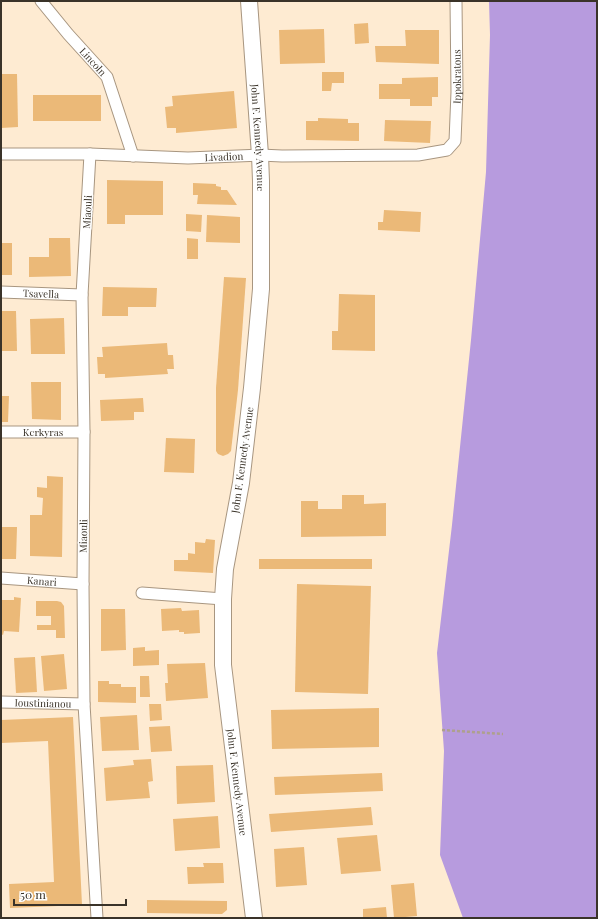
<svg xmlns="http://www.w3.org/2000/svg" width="598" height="919" font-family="'Playfair Display',serif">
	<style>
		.water { fill: #b79bde }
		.building { fill: #ebb978 }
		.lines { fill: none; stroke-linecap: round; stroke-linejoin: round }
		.street-casing { stroke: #a89680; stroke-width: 13 }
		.secondary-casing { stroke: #a89680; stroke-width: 18 }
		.path { stroke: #aea08d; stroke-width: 2.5; stroke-dasharray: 3 2; stroke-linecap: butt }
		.street { stroke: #fff; stroke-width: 11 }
		.secondary { stroke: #fff; stroke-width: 16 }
		.labels { text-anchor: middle; stroke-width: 3; stroke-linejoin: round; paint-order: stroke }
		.street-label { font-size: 10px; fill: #3a3329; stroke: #fff }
	</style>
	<rect width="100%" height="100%" fill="#feebd2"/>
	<polygon class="water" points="489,1 597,1 597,918 463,918 440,855 444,751 437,653 452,525 471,340 486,172 490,35"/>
	<g class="building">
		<polygon points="368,23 369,43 355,44 354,24"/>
		<polygon points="324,29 325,63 280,64 279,30"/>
		<polygon points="405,30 439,30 439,64 376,62 375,46 406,46"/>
		<polygon points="322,72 344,72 344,83 332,83 331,91 322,91"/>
		<polygon points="1,74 17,74 18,127 1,128"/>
		<polygon points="438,77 438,97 432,97 432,106 410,106 410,99 379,99 379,84 402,84 402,78"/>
		<polygon points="234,91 237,128 176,133 176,128 167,128 165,107 173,106 172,96"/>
		<rect x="33" y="95" width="68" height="26"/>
		<polygon points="318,118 348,119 348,123 359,123 359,141 306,140 306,121 318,121"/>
		<polygon points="385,120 431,121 430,143 384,141"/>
		<polygon points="107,180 163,181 163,215 125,215 125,224 107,224"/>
		<polygon points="193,183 216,184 216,186 221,187 221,190 227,190 237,205 197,204 198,195 193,195"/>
		<polygon points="384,210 421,212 420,232 378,230 378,222 383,222"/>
		<polygon points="186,214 202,215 201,232 186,231"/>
		<polygon points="207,215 240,217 240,243 206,242"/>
		<polygon points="49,238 70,238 71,276 29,277 29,257 49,257"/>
		<polygon points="187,238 198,239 198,259 187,259"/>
		<rect x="1" y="243" width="11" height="32"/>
		<polygon points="224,277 246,278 238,390 231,451 228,454 223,456 218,454 216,451 216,388"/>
		<polygon points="103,287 157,288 156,307 128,307 128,316 102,316"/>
		<polygon points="339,294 375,295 375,351 332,350 332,331 338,331"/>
		<polygon points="1,311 16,311 17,351 1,351"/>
		<polygon points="64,318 65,354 31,354 30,319"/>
		<polygon points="167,343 168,355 173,355 174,369 167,369 168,374 105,378 105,374 98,374 97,357 103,357 102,347"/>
		<polygon points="31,382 61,382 61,420 32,419"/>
		<polygon points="1,396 9,396 8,422 1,422"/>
		<polygon points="143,398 144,412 134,412 134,420 101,421 100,400"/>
		<polygon points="166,438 195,439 194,473 164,472"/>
		<polygon points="47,476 63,477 62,557 30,556 30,515 42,515 43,498 37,497 37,487 47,488"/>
		<polygon points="342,495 364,495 364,504 386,503 386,536 301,537 301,501 318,501 318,509 342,509"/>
		<polygon points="1,527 17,527 16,559 1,559"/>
		<polygon points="206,539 215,540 213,573 174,571 174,560 188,560 188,553 195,554 195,542 205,543"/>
		<rect x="259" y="559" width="113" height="10"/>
		<polygon points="297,584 371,586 368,694 295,692"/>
		<polygon points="14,597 21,598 19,632 4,631 3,635 1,634 1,600 14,600"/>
		<polygon points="36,601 57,601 61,602 64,606 65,638 56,638 56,630 37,630 37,625 51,625 51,616 36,616"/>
		<polygon points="181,608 182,611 199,610 200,633 184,634 184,632 179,632 179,630 162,631 161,609"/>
		<polygon points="101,609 125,609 126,650 101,651"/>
		<polygon points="145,647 145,651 159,650 159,665 133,666 133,648"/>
		<polygon points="64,654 67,689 44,691 41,656"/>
		<polygon points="35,657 37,692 16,693 14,658"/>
		<polygon points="205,663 208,698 166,701 165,683 168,683 167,664"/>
		<polygon points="140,676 149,676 150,697 140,697"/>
		<polygon points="98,681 109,681 109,684 121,684 121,687 136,687 136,703 98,702"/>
		<polygon points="149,704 161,704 162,720 150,721"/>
		<polygon points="379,708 379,747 272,749 271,710"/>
		<polygon points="137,715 139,750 102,751 100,717"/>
		<polygon points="73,717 82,905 10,908 9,884 54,882 48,741 1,743 1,720"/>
		<polygon points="170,726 172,751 151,752 149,727"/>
		<polygon points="151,759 153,781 148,782 150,798 106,801 104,768 134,765 133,760"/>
		<polygon points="213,765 215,802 177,804 176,766"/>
		<polygon points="382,773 383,791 275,795 274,777"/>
		<polygon points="371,807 373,825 271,832 269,814"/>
		<polygon points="218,816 220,848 175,851 173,819"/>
		<polygon points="377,835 381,871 341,874 337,838"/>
		<polygon points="304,847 307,885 276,887 274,849"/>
		<polygon points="203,863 223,863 224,883 188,884 187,867 204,867"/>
		<polygon points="414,883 417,916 394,918 391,885"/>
		<polygon points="147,900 227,901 227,910 222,914 147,913"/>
		<polygon points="386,907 387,918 363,918 363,909"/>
	</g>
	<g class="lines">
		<defs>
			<g id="street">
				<path id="s1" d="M41 1 68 34 107 77 133 156"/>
				<path id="s2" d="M1 154H90L188 158 260 155 282 156 418 155 447 150 455 141 457 92 456 1"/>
				<polyline points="90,154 82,295 84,432 83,584 84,704 97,918"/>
				<path id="s3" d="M1 292 82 295"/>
				<path id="s4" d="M1 432H84"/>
				<path id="s5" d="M1 578 83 584"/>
				<polyline points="142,593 223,599"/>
				<path id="s6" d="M1 702 84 704"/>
			</g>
			<g id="secondary">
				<path id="s7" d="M249 1 260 155 261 181V289L252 388 241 483 225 569 223 599V665L254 918"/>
			</g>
		</defs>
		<use href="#street" class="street-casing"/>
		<use href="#secondary" class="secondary-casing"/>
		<polyline class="path" points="442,730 503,734"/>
		<use href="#street" class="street"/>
		<use href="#secondary" class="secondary"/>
	</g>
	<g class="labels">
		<g class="street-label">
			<text dy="4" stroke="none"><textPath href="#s1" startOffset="80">Lincoln</textPath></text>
			<text dy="4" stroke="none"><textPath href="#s2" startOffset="523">Ippokratous</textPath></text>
			<text dy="4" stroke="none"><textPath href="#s7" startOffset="137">John F. Kennedy Avenue</textPath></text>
			<text dy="4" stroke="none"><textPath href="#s2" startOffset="223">Livadion</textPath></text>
			<text transform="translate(87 212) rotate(-87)" y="4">Miaouli</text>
			<text dy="4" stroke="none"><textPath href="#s3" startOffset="40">Tsavella</textPath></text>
			<text dy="4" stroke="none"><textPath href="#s4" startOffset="42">Kerkyras</textPath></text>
			<text transform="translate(242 460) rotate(-82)" y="4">John F. Kennedy Avenue</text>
			<text transform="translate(83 536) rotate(-89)" y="4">Miaouli</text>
			<text dy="4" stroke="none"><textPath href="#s5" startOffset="41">Kanari</textPath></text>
			<text dy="4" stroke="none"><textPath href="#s6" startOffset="42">Ioustinianou</textPath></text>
			<text dy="4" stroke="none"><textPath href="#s7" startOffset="785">John F. Kennedy Avenue</textPath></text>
		</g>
	</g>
	<rect width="598" height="919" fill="none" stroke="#3a3329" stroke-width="4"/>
	<path d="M14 899v6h112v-6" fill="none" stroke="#3a3329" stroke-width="2"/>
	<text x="20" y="899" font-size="12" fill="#3a3329" stroke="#ffffff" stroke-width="3" paint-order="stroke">50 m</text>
</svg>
